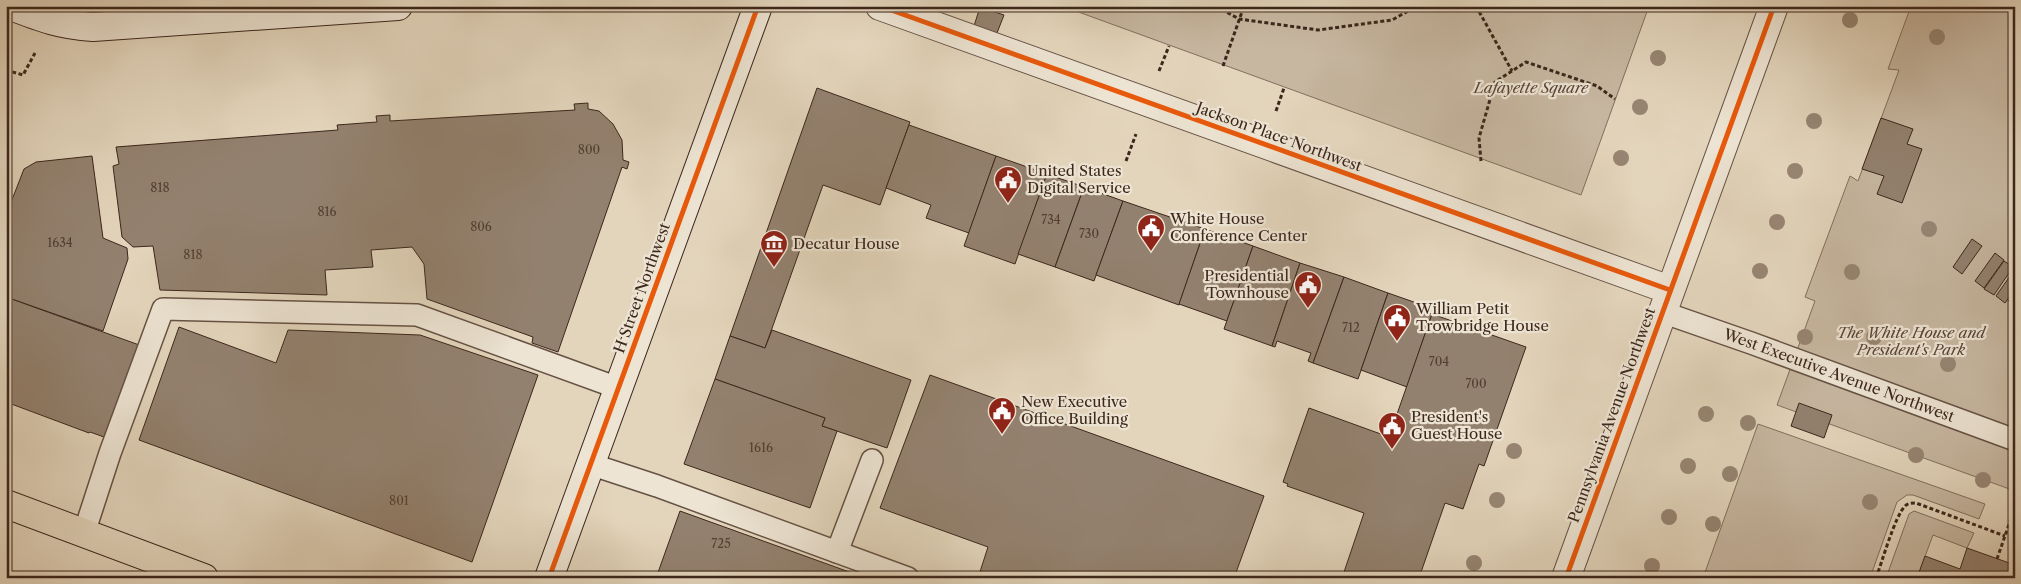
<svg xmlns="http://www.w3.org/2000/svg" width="2021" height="584" font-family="'Libre Caslon Text',serif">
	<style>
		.green { fill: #c7b7a1; stroke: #826f5e }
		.building { fill: #93816f; stroke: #3c271c }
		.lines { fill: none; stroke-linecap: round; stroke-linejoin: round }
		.lane-casing { stroke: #665244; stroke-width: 24 }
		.street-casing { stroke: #665244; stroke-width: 30 }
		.secondary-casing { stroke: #3c271c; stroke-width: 30 }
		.primary-casing { stroke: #3c271c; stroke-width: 30 }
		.path { stroke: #3c271c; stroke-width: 3; stroke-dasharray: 4 2.5; stroke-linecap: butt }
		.lane { stroke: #ede4d3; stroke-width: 21 }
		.street { stroke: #ede4d3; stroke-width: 28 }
		.secondary { stroke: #ede4d3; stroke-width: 28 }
		.primary { stroke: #e3d5bc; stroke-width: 28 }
		.cycleway-casing { stroke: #ede4d3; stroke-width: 8 }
		.cycleway { stroke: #e8590c; stroke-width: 5 }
		.tree { fill: #978573 }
		.labels { text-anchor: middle; stroke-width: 4.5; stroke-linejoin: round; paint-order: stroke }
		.number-label { font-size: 12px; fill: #523e31 }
		.park-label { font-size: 15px; font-style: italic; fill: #584437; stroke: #ede4d3 }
		.street-label { font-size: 15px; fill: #3c271c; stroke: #ede4d3 }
		.poi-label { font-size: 15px; fill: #3c271c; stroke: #ede4d3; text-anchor: start }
	</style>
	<rect width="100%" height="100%" fill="#e3d5bc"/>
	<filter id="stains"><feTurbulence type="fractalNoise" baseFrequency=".004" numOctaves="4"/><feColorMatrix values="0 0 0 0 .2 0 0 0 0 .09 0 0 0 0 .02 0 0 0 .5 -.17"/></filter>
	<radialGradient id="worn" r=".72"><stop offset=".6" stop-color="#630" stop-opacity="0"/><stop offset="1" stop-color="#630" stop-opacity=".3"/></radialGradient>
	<g class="green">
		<polygon points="1062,6 1649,6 1581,195"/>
		<polygon points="1911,6 2015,6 2015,491 1777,405 1815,301 1805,297 1850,176 1858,181 1899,70 1888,69"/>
		<polygon points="1758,424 1985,504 1979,519 1913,495 1907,495 1897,502 1870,578 1703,578"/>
		<polygon points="1914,511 1974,533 1967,548 1933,535 1917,578 1886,578 1909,514"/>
	</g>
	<g class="building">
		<polygon points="980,7 1004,15 997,33 974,26"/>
		<polygon points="817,88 910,122 880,205 823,185 765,348 730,336"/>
		<polygon points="588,103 588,109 599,111 613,124 622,140 623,160 629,162 627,169 622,167 558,352 532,343 533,337 427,299 424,264 412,247 371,250 373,267 325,270 327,295 160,290 153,246 133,247 122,237 113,166 119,164 116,147 338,130 337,125 377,122 376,116 390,115 390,121 575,110 574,104"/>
		<polygon points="1881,118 1913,129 1907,144 1922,149 1902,203 1877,194 1884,176 1862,169"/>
		<polygon points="909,125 996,156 969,233 926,218 931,205 886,188"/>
		<polygon points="92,156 103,238 127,248 128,259 103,331 6,297 6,215 24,169 36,162"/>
		<polygon points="996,156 1047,174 1015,264 964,246"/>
		<polygon points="1047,174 1084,187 1055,267 1018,254"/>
		<polygon points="1084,187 1123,201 1094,281 1055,267"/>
		<polygon points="1123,201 1205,229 1179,305 1096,275"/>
		<polygon points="1205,229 1253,246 1227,321 1179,304"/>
		<polygon points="1972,239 1982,246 1962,274 1953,267"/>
		<polygon points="1253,246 1300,263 1272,346 1224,329"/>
		<polygon points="1995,253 2004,260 1984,288 1975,281"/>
		<polygon points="2004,261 2013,267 1994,295 1984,289"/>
		<polygon points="1300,263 1344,277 1313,363 1308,361 1311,353 1277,341 1275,347 1272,346"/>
		<polygon points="2015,269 2015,289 2005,303 1996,296"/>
		<polygon points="1344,277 1388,293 1358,379 1313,363"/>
		<polygon points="2015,292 2015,306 2008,301"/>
		<polygon points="1388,293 1428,307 1426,312 1432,314 1407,387 1361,370"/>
		<polygon points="6,297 142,346 110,434 104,437 90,432 89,433 6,402"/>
		<polygon points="1432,314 1526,347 1484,466 1479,464 1463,509 1445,503 1419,578 1342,578 1364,513 1287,486 1288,484 1283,482 1309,408 1389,437"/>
		<polygon points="179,327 276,363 288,330 420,335 538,375 472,562 139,440"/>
		<polygon points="772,330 911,380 887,448 822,426 825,418 715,379 730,336 765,348"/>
		<polygon points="930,375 1264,496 1234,578 978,578 988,547 880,508"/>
		<polygon points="715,379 825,418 822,426 837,431 810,508 684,464"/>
		<polygon points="1799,403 1832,415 1824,438 1791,426"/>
		<polygon points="680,511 866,578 656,578"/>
		<polygon points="1967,548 2015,565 2015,578 1917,578 1925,556 1960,569"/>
	</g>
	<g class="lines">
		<defs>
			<g id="lane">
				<path id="s1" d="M1662 312 1751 343 2015 440"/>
				<polyline points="590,464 657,486 908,578"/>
				<polyline points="84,533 110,453 163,309 417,315 618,388"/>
				<polyline points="837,552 872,460"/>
			</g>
			<g id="street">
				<polyline points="880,6 1670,290"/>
				<polyline points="1566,578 1774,6"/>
			</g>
			<g id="secondary">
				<path d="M11 6C42 18 60 25 93 27L398 6"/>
				<polyline points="549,578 758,6"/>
			</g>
			<polyline id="primary" points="6,504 204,578"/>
		</defs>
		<use href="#lane" class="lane-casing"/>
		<use href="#street" class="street-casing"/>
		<use href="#secondary" class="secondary-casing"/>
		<use href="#primary" class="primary-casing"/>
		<g class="path">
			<polyline points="1216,6 1239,19 1318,30 1392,20 1417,6"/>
			<polyline points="1476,6 1512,71"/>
			<polyline points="1223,66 1244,6"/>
			<polyline points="6,70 23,75 35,53"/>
			<polyline points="1159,71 1169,46"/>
			<polyline points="1276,111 1284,88"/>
			<polyline points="1126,161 1136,134"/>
			<polyline points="1481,161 1479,138 1495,82 1526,62 1597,86 1615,99"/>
			<polyline points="1997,559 2015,507"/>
			<path d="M1876 578C1882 562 1895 516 1905 506 1908 503 1912 503 1916 503L2005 536"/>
		</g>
		<use href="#lane" class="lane"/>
		<use href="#street" class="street"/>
		<use href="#secondary" class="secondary"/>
		<use href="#primary" class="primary"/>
		<defs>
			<g id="cycleway">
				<polyline points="880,6 1670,290"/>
				<polyline points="549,578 758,6"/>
				<polyline points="1566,578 1774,6"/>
			</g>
		</defs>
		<use href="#cycleway" class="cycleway-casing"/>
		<use href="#cycleway" class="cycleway"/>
	</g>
	<g class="tree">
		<circle cx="1850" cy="20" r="8"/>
		<circle cx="1937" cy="37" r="8"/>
		<circle cx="1658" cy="58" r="8"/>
		<circle cx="1640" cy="107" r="8"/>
		<circle cx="1814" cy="121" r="8"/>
		<circle cx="1621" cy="158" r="8"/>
		<circle cx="1795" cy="171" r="8"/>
		<circle cx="1777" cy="222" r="8"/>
		<circle cx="1929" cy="229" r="8"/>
		<circle cx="1760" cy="271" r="8"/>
		<circle cx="1852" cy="272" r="8"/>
		<circle cx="1805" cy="337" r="8"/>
		<circle cx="1874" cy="337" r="8"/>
		<circle cx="1948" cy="364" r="8"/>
		<circle cx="1706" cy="414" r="8"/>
		<circle cx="1748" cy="423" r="8"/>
		<circle cx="1514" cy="451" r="8"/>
		<circle cx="1916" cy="455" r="8"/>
		<circle cx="1688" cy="466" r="8"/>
		<circle cx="1730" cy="474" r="8"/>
		<circle cx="1983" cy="480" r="8"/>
		<circle cx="1497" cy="500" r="8"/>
		<circle cx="1870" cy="502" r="8"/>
		<circle cx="1669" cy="517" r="8"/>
		<circle cx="1713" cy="524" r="8"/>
		<circle cx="1474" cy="563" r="8"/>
		<circle cx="1652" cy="566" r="8"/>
	</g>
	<defs>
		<symbol id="civic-pin" viewBox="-11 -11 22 30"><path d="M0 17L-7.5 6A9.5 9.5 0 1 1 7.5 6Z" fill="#8f2418" stroke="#ede4d3"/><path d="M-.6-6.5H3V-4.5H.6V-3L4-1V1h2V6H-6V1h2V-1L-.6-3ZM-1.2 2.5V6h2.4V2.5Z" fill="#fff"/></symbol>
		<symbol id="museum-pin" viewBox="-11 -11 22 30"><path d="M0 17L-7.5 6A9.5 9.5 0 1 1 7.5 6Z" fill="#8f2418" stroke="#ede4d3"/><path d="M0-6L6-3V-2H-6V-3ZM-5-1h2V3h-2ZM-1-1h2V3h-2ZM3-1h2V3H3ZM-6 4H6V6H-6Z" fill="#fff"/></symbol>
	</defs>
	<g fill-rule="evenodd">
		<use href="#civic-pin" x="992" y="164" width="32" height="43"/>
		<use href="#civic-pin" x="1135" y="212" width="32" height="43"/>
		<use href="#museum-pin" x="758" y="228" width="32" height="43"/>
		<use href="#civic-pin" x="1292" y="269" width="32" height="43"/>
		<use href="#civic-pin" x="1381" y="302" width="32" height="43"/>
		<use href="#civic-pin" x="986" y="395" width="32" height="43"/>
		<use href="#civic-pin" x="1376" y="410" width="32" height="43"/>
	</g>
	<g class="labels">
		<g class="number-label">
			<text x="589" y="154">800</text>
			<text x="160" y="192">818</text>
			<text x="327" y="216">816</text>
			<text x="1051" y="224">734</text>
			<text x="481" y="231">806</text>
			<text x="1089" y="238">730</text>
			<text x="60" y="247">1634</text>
			<text x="193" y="259">818</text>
			<text x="1351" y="332">712</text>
			<text x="1439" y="366">704</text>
			<text x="1476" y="388">700</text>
			<text x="761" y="452">1616</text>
			<text x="399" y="505">801</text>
			<text x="721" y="548">725</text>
		</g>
		<g class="park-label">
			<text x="1531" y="93">Lafayette Square</text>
			<text x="1911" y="338">The White House and<tspan x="1911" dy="17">President's Park</tspan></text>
		</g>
		<g class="street-label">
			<text transform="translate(1279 137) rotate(20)" y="5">Jackson Place Northwest</text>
			<text transform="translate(642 288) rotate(-70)" y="5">H Street Northwest</text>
			<text dy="5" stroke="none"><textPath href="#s1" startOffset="188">West Executive Avenue Northwest</textPath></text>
			<text transform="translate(1612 415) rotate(-70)" y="5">Pennsylvania Avenue Northwest</text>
		</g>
		<g class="poi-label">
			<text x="1027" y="176">United States<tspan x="1027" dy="17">Digital Service</tspan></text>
			<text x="1170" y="224">White House<tspan x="1170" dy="17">Conference Center</tspan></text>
			<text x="793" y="249">Decatur House</text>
			<text x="1289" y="281" text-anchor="end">Presidential<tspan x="1289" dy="17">Townhouse</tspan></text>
			<text x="1416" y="314">William Petit<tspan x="1416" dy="17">Trowbridge House</tspan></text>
			<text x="1021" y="407">New Executive<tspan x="1021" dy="17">Office Building</tspan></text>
			<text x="1411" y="422">President's<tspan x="1411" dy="17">Guest House</tspan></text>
		</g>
	</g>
	<rect width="2021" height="584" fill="none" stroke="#e3d5bc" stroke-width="25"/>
	<rect x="8" y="8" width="2006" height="569" fill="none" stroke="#3c271c" stroke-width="2.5"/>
	<rect x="12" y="12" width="1996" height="559" fill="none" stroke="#3c271c"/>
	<rect width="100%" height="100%" filter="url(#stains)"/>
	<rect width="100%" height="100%" fill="url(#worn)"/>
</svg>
